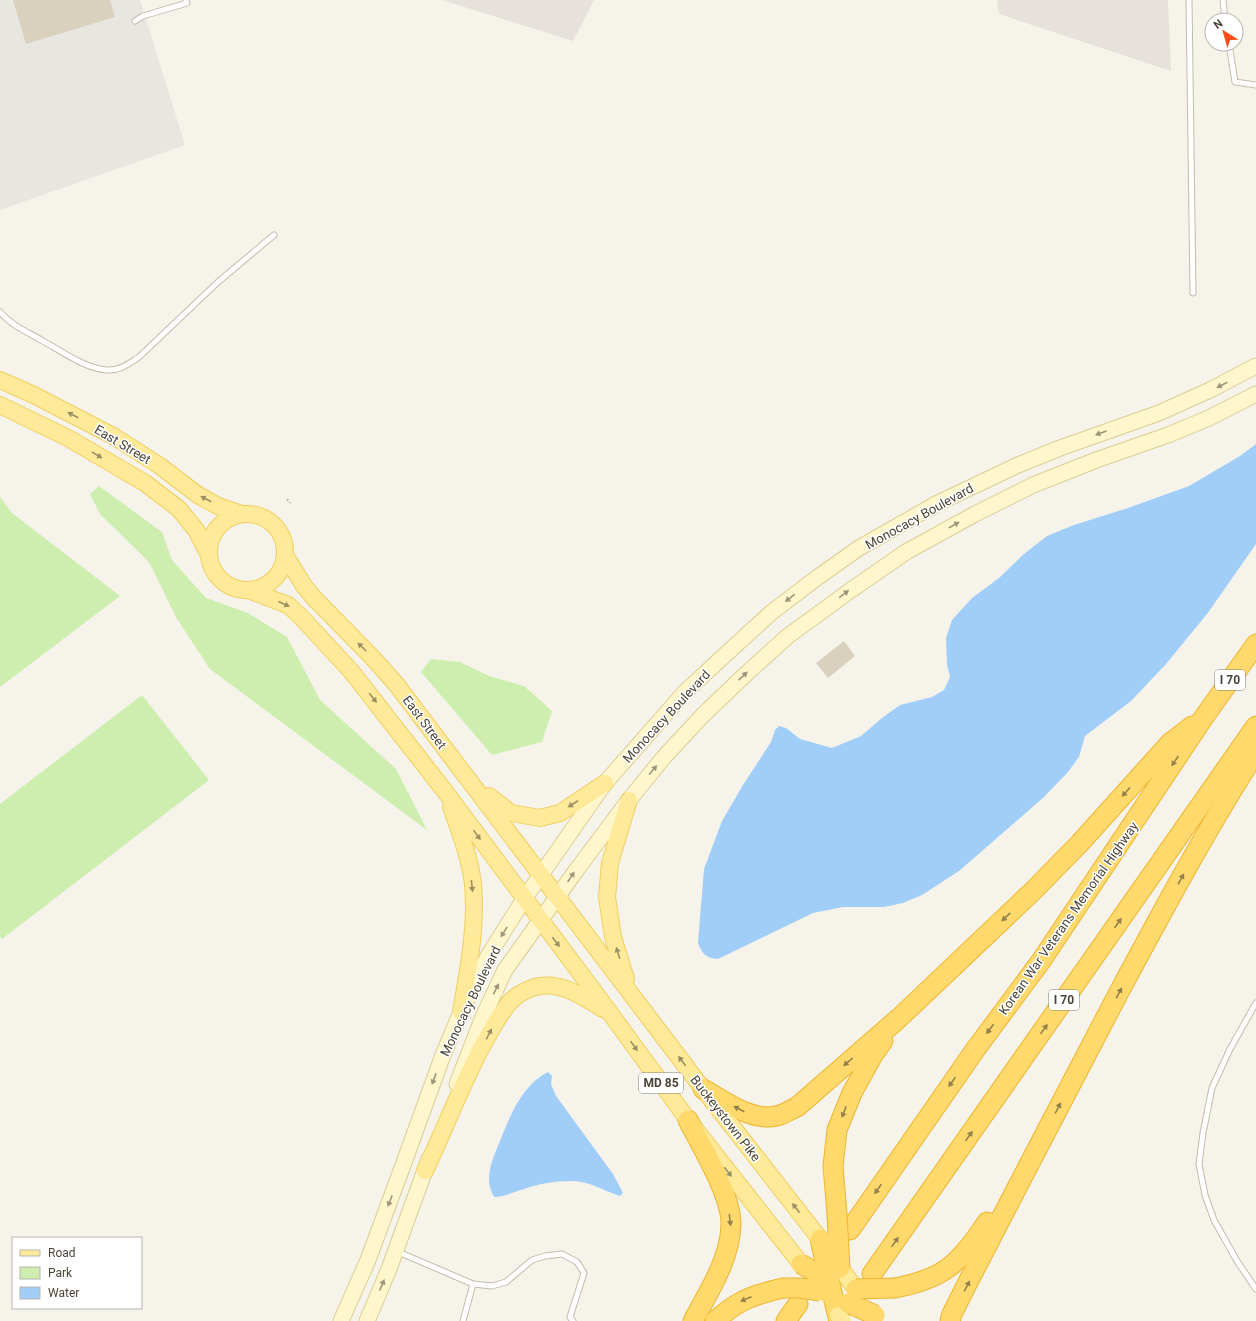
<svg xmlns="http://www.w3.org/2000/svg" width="1256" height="1321" font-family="Roboto,sans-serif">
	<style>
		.industrial { fill: #e6e2db }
		.green { fill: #cdeeaf }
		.parking { fill: #e7e6e1 }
		.water { fill: #a1cef8 }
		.building { fill: #d9d0be }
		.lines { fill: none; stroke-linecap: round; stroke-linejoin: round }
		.service-casing { stroke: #c3bcab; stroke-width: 7 }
		.secondary-casing { stroke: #dbcd95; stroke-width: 17 }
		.primary-casing { stroke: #f0cf5e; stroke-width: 18 }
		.motorway-casing { stroke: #edb52d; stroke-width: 21 }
		.path { stroke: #c6ba9b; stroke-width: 2; stroke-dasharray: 2 2; stroke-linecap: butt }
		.service { stroke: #fff; stroke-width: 5 }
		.secondary { stroke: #fff6cb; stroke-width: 15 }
		.primary { stroke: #ffea9a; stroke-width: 16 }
		.motorway { stroke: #ffd96c; stroke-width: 19 }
		.primary-bridge-casing { stroke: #f0cf5e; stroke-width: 18; stroke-linecap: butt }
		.motorway-bridge-casing { stroke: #edb52d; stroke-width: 21; stroke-linecap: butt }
		.primary-bridge { stroke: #ffea9a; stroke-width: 16 }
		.motorway-bridge { stroke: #ffd96c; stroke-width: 19 }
		.oneway { fill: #9c957a }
		.oneway2 { fill: #9c8f64 }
		.oneway3 { fill: #93804c }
		.labels { text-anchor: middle; stroke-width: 3; stroke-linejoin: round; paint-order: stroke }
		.shield { fill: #fff; stroke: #817d73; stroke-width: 1 }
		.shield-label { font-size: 12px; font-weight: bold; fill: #4b4537 }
		.street-label { font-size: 13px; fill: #4b4537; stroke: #fff }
	</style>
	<rect width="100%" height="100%" fill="#f6f3ea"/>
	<g class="industrial">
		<polygon points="442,0 594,0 573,41"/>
		<polygon points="997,0 1168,0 1171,71 999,14"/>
	</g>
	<g class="green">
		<polygon points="99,486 162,532 172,560 206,598 248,613 287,637 320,700 396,769 427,830 210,669 177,619 149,562 100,514 90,494"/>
		<polygon points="0,497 12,513 120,596 0,687"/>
		<polygon points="431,659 460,662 489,676 524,686 552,711 542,742 492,755 421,672"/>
		<polygon points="142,695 209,780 2,939 0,936 0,804"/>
	</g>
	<polygon class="parking" points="0,0 140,0 185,145 0,210"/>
	<g class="water">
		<path d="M1256 444V544L1207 614 1166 664 1131 701 1085 736 1079 757 1068 772 1044 797 959 871 922 895 903 903 884 907H843L813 913 718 959C706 958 702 954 698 943L704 869 722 821 743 785 771 742 775 730 779 726 786 728 800 739 832 748 861 736 882 718 900 705 932 697 944 690 950 677 947 664 946 638 952 620 972 598 999 578 1024 554 1047 536 1074 525 1128 508 1189 486 1240 456Z"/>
		<path d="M548 1072 552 1076 551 1084 556 1096 613 1174 623 1193 620 1196C604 1191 588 1180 570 1181 554 1181 538 1184 524 1189 513 1192 505 1197 494 1197 491 1191 489 1186 489 1179 489 1166 495 1153 500 1141 510 1116 522 1085 548 1072Z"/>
	</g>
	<g class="building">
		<polygon points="13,0 110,0 115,17 26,44"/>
		<polygon points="844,641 855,656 828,678 816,663"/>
	</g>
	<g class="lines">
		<defs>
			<g id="service">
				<polyline points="1189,0 1193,293"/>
				<polyline points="1223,0 1225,20"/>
				<polyline points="135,21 143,16 187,3 186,0"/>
				<polyline points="1229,44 1235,82 1256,85"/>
				<path d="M0 312C12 326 28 332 43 341 63 352 84 368 107 370 119 371 128 364 138 358L218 282 274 235"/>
				<polyline points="1256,1003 1230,1049 1212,1088 1203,1133 1199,1164 1205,1195 1214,1220 1237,1261 1256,1289"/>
				<polyline points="396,1251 473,1284 463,1321"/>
				<polyline points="473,1284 492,1286 506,1282 532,1260 545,1256 562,1254 577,1262 584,1273 570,1317 573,1321"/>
			</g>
			<g id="secondary">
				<polyline points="457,1084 483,1017 505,970 575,872 629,800 664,757 703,715 747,673 788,636 851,590 906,552 975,514 1033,485 1099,459 1168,435 1209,418 1256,394"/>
				<polyline points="341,1321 368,1260 402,1168 443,1055 461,1012 488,956 524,899 605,783 685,692 726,654 772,612 818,577 859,548 936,504 1018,465 1060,448 1159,413 1210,390 1256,366"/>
				<polyline points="367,1321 389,1269 429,1159"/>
			</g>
			<g id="primary">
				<polyline points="0,380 34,395 115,437 160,466 198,495 218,506 242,514"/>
				<polyline points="0,405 68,438 145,483 179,509 196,530 209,555"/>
				<circle cx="247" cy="552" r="38"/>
				<polyline points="285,555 304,586 314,598 371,656 396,684 703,1089 820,1239"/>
				<polyline points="248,590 288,605 301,617 351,671 447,794 610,1013 688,1120 801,1264"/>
				<polyline points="489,796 511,813 540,818 560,813 605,783"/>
				<path d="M451 807C460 832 470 858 473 884 477 928 468 970 461 1012"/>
				<polyline points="626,979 613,937 607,897 610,863 629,800"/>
				<path d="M425 1171C443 1132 459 1092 478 1054 488 1036 496 1018 510 1002 516 995 526 990 535 987 560 980 583 997 603 1009"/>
				<polyline points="840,1268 856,1289"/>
			</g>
			<g id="motorway">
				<path d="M703 1089C725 1101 754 1124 780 1115 786 1113 792 1109 797 1107L899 1018 1034 890 1080 843 1170 743 1192 726"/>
				<path d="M688 1120C701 1146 732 1196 731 1225 730 1259 709 1291 693 1321"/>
				<polyline points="837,1214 833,1166 837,1130 852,1093 873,1055 883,1041"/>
				<polyline points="850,1230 975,1050 1041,961 1204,717 1256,644"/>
				<polyline points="872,1274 1256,726"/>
				<polyline points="829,1280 839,1321"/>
				<path d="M895 1288C944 1279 960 1263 987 1222"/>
				<path d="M715 1321C738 1300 753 1295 783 1288"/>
				<polyline points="786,1321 798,1304"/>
				<path d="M950 1321 952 1314 965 1288C1016 1190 1066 1092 1118 994 1162 912 1206 830 1256 752"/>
			</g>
		</defs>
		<use href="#service" class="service-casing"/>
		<use href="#secondary" class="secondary-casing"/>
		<use href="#primary" class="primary-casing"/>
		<use href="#motorway" class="motorway-casing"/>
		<polyline class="path" points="287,499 290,503"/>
		<use href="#service" class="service"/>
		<use href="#secondary" class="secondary"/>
		<use href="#primary" class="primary"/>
		<use href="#motorway" class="motorway"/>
		<defs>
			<polyline id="primary-bridge" points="838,1315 843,1321"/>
			<g id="motorway-bridge">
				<polyline points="837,1214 840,1268"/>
				<polyline points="820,1239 829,1280"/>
				<polyline points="801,1264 829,1280"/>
				<polyline points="783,1288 800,1288 820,1291"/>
				<polyline points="856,1289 895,1288"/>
				<polyline points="848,1303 875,1315"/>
			</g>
		</defs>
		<use href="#primary-bridge" class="primary-bridge-casing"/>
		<use href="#motorway-bridge" class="motorway-bridge-casing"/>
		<use href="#primary-bridge" class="primary-bridge"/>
		<use href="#motorway-bridge" class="motorway-bridge"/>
	</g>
	<defs><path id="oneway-solid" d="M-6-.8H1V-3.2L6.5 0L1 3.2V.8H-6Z"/></defs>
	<g class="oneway">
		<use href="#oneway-solid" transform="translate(1222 385) rotate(153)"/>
		<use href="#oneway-solid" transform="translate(1101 433) rotate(160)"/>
		<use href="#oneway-solid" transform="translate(954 525) rotate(-29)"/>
		<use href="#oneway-solid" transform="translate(844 594) rotate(-37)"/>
		<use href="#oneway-solid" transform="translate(790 598) rotate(142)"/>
		<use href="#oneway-solid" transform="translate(743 676) rotate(-43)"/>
		<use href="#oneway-solid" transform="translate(653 770) rotate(-50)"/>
		<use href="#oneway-solid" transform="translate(571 877) rotate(-56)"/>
		<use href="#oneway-solid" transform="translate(504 932) rotate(122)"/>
		<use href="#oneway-solid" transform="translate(496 989) rotate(-64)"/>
		<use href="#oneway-solid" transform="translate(434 1079) rotate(110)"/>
		<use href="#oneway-solid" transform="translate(390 1201) rotate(111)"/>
		<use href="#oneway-solid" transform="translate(382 1285) rotate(-67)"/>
	</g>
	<g class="oneway2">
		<use href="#oneway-solid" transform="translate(73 415) rotate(-153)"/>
		<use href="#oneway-solid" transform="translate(97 455) rotate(31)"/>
		<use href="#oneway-solid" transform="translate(206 499) rotate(-153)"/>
		<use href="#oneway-solid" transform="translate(284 604) rotate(25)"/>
		<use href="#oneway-solid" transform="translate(362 647) rotate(-135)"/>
		<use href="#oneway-solid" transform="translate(373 698) rotate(52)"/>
		<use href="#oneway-solid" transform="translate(573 804) rotate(147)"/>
		<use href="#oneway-solid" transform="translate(477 835) rotate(54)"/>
		<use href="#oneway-solid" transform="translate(472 886) rotate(84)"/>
		<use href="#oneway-solid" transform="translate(556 942) rotate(53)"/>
		<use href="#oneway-solid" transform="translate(618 953) rotate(-107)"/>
		<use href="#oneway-solid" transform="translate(489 1034) rotate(-63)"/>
		<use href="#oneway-solid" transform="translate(634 1046) rotate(54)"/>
		<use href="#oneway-solid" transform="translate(682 1061) rotate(-127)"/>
		<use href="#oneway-solid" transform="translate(728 1172) rotate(52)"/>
		<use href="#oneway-solid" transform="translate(796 1208) rotate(-128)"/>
	</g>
	<g class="oneway3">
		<use href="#oneway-solid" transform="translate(1175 761) rotate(124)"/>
		<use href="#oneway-solid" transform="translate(1126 792) rotate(132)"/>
		<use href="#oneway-solid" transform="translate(1181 879) rotate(-61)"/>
		<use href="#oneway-solid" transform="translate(1006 917) rotate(137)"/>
		<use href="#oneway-solid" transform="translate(1118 923) rotate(-55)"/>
		<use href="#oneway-solid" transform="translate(1119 993) rotate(-62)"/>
		<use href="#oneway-solid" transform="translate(990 1029) rotate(127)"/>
		<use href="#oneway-solid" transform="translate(1044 1029) rotate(-55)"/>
		<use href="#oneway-solid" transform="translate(848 1062) rotate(139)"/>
		<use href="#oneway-solid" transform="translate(952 1082) rotate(125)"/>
		<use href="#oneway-solid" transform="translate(1058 1108) rotate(-62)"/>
		<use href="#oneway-solid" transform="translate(739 1109) rotate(-153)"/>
		<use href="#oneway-solid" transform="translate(844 1112) rotate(111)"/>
		<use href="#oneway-solid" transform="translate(969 1136) rotate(-55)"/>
		<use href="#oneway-solid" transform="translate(878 1189) rotate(125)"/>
		<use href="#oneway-solid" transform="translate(730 1220) rotate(83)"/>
		<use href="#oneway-solid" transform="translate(895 1242) rotate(-55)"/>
		<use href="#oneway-solid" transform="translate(967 1286) rotate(-63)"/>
		<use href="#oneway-solid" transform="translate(746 1299) rotate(158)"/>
	</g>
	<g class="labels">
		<g class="shield">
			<rect x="1215" y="670" width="30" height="20" rx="3"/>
			<rect x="1049" y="990" width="30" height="20" rx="3"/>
			<rect x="639" y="1073" width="44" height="20" rx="3"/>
		</g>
		<g class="shield-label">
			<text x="1230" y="684">I 70</text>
			<text x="1064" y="1004">I 70</text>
			<text x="661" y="1087">MD 85</text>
		</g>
		<g class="street-label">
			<text transform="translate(123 444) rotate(31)" y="5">East Street</text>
			<text transform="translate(919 516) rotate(-29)" y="5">Monocacy Boulevard</text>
			<text transform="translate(666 716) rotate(-47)" y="5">Monocacy Boulevard</text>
			<text transform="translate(425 722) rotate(53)" y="5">East Street</text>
			<text transform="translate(1068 918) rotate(-55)" y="5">Korean War Veterans Memorial Highway</text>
			<text transform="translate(470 1001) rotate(-64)" y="5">Monocacy Boulevard</text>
			<text transform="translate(726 1118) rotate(52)" y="5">Buckeystown Pike</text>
		</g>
	</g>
	<rect x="12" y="1237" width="130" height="72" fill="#ffffff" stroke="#b7b5af"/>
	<rect x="20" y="1250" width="20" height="6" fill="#ffea9a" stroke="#b7b5af"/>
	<text x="48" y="1257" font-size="12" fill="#4b4537">Road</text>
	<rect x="20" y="1267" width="20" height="12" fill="#cdeeaf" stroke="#b7b5af"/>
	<text x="48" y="1277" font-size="12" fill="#4b4537">Park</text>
	<rect x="20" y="1287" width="20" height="12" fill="#a1cef8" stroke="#b7b5af"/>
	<text x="48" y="1297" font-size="12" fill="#4b4537">Water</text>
	<g transform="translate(1224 32) rotate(323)"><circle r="19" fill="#ffffff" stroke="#b7b5af"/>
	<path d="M0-3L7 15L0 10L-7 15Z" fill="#ff4c18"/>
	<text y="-6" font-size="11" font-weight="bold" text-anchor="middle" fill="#4b4537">N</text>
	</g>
</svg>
